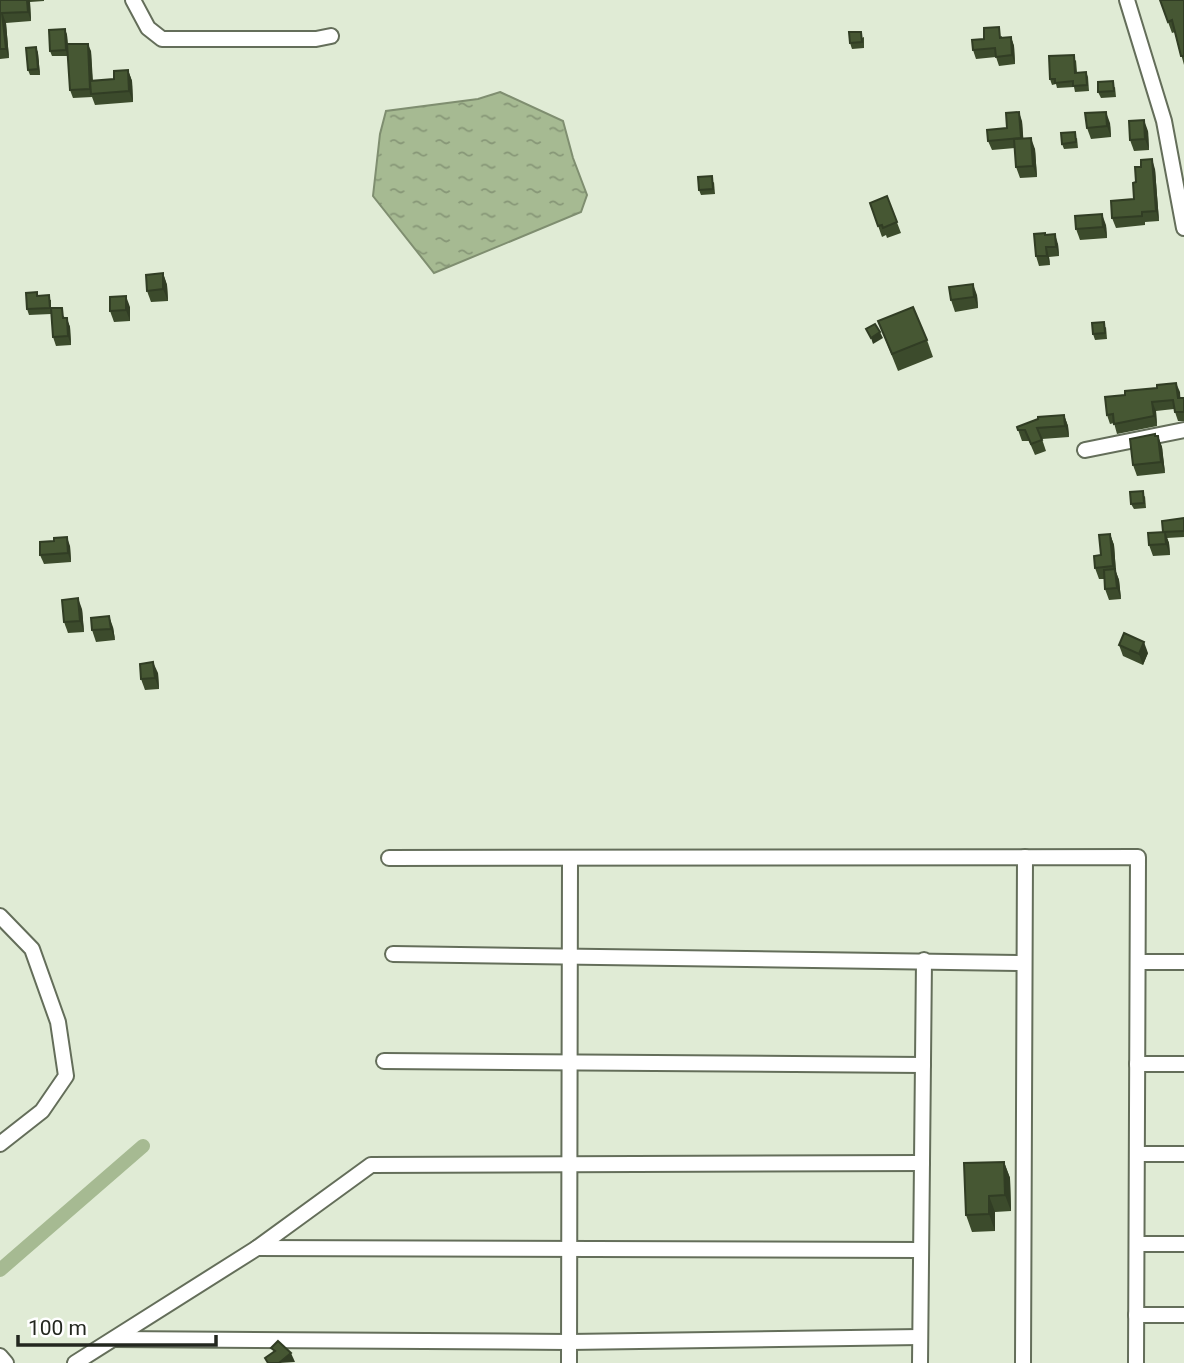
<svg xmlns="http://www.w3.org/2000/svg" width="1184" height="1363" font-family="Roboto,sans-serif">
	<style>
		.water { fill: url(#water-ripples); stroke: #7f8e70; stroke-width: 2 }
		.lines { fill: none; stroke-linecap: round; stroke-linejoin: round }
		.canal { stroke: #a6ba92; stroke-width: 14 }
		.street-casing { stroke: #646e5a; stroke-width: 18 }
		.street { stroke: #fff; stroke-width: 14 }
		.wall { fill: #3c4b2c }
		.shaded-wall { fill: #313d24 }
		.building { fill: #465733; stroke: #313d24; stroke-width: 2 }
	</style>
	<defs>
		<pattern id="water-ripples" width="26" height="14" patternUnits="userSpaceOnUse" patternTransform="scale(1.75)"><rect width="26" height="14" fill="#a6ba92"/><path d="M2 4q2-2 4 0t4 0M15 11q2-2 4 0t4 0" fill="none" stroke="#879777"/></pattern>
	</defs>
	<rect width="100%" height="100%" fill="#e0ebd5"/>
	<polygon class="water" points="500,92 563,121 573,158 587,195 581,212 434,273 373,196 380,134 386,111 478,99"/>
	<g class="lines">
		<polyline class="canal" points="0,1270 143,1146"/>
		<defs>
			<g id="street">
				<polyline points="133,0 148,28 162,39 316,39 331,36"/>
				<polyline points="1127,0 1164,121 1184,228"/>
				<polyline points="1085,450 1184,430"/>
				<polyline points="389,858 1138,857 1136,1363"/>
				<polyline points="0,916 32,949 58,1022 66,1076 42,1111 0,1144"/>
				<polyline points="393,954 1024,963"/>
				<polyline points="1138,962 1184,962"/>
				<polyline points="384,1061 923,1065"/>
				<polyline points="1137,1064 1184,1064"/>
				<polyline points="1137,1154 1184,1154"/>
				<polyline points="1137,1244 1184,1244"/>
				<polyline points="257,1248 921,1250"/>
				<polyline points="1136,1315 1184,1315"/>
				<polyline points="114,1339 569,1342 920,1337"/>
				<polyline points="0,1356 6,1363"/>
				<polyline points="75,1363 257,1248 371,1165 922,1163"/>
				<polyline points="569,1363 570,858"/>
				<polyline points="920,1363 924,960"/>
				<polyline points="1023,1363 1025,857"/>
			</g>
		</defs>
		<use href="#street" class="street-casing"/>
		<use href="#street" class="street"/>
	</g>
	<g class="wall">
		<polygon points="0,0 44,0 44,1 30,2 31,21 6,23 9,58 0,59"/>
		<polygon points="1160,0 1184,0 1184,65 1175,32 1172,33"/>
		<polygon points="65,29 67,35 68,44 91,51 93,81 114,79 128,70 132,81 133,102 95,105 92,97 73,98 70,90 68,56 52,56 50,51"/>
		<polygon points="1002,36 1002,38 1011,37 1014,46 1015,64 999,66 996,57 976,59 973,50"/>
		<polygon points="864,37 864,48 852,49 850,43"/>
		<polygon points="36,47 38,53 40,75 30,75 28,70"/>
		<polygon points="1076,60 1077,72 1086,72 1088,77 1089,91 1075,92 1074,87 1057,88 1056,84 1052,85 1050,79"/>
		<polygon points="1115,87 1116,97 1101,98 1098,92"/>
		<polygon points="1022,121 1023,139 1035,149 1037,177 1020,178 1016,167 1015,148 992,150 988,141 1007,128"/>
		<polygon points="1110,123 1111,137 1091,139 1087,128"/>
		<polygon points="1148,131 1149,150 1134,151 1130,140"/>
		<polygon points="1077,138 1078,148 1064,149 1062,144"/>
		<polygon points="1155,169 1159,221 1145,222 1145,225 1116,228 1112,218 1134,199 1136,182"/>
		<polygon points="714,182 715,194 701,195 699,190"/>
		<polygon points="887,196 901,233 887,238 886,235 882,237 870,203"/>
		<polygon points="1106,225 1107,238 1080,240 1076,229"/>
		<polygon points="1045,233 1046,235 1058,244 1059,256 1049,257 1050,265 1039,266 1036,256"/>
		<polygon points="163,273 167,285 168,301 151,302 147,291"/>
		<polygon points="37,292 38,296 51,300 51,308 66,318 70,327 71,345 56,346 53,337 51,314 29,315 27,309"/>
		<polygon points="977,295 978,308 955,312 951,300"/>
		<polygon points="130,307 130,321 114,322 110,311"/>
		<polygon points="878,321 927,340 933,357 898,371"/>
		<polygon points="1106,327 1107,339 1095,340 1093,334"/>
		<polygon points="1180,392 1180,398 1184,398 1184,421 1178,421 1174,409 1156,411 1157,426 1117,434 1114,423 1110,424 1107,415"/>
		<polygon points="1064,415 1068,426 1069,437 1042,439 1046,451 1035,455 1029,441 1022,441 1017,427"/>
		<polygon points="1156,436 1158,436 1162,447 1165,473 1137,476 1133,465"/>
		<polygon points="1145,496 1146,508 1134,509 1131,504"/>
		<polygon points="1184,518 1184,537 1167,538 1169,543 1170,555 1153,556 1149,545 1163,532"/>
		<polygon points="1110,534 1114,545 1116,572 1119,580 1121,599 1109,600 1105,589 1104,579 1099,579 1095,568"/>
		<polygon points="70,546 71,562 44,564 40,555"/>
		<polygon points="82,609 84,632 68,633 64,622"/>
		<polygon points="113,627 115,640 96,642 92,630"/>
		<polygon points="1119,645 1148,653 1143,665 1123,656"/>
		<polygon points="158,673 159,689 145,690 141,679"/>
		<polygon points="1004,1162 1010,1178 1011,1211 995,1212 995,1231 972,1232 966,1215"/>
	</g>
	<g class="shaded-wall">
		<polygon points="27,0 30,0 30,2 31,21 28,12"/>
		<polygon points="2,13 6,23 9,58 6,49"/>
		<polygon points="65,29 67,35 68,56 66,50"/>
		<polygon points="1011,37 1014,46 1015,64 1012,55"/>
		<polygon points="88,44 91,51 93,94 90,89"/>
		<polygon points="36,47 38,53 40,75 38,69"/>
		<polygon points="128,70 132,81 133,102 129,91"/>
		<polygon points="1019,112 1022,121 1024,147 1021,138"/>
		<polygon points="1106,112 1110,123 1111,137 1107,126"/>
		<polygon points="1144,120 1148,131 1149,150 1145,139"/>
		<polygon points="1031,138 1035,149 1037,177 1033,166"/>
		<polygon points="1152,159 1155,169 1159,221 1156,211"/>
		<polygon points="1102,214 1106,225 1107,238 1103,227"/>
		<polygon points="1055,234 1058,244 1059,256 1056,247"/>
		<polygon points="1046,247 1049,257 1050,265 1047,256"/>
		<polygon points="163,273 167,285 168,301 163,289"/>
		<polygon points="973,284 977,295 978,308 974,297"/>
		<polygon points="126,296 130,307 130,321 126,310"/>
		<polygon points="67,318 70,327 71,345 68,336"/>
		<polygon points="880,332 883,338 873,344 871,338"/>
		<polygon points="1176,383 1180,392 1181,408 1178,398"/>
		<polygon points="1152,402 1156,411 1157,426 1154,416"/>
		<polygon points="1064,415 1068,426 1069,437 1065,426"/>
		<polygon points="1158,436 1162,447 1165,473 1161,462"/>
		<polygon points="1165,532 1169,543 1170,555 1166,544"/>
		<polygon points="1110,534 1114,545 1116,572 1119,580 1121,599 1117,588 1115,574 1113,566"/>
		<polygon points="67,537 70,546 71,562 68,553"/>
		<polygon points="78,598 82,609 84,632 80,621"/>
		<polygon points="109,616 113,627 115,640 111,629"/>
		<polygon points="1144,642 1148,653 1143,665 1139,654"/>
		<polygon points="153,662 158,673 159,689 155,678"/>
		<polygon points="1004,1162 1010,1178 1011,1211 1005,1195"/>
		<polygon points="989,1196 995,1212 995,1231 989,1214"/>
		<polygon points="291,1353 295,1362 279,1363"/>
	</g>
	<g class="building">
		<polygon points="0,0 27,0 28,12 2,13 6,49 0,49"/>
		<polygon points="1160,0 1184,0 1184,56 1181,56 1172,20 1168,22"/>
		<polygon points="999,27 1000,38 1011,37 1012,55 996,57 995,48 973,50 972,40 984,39 984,28"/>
		<polygon points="65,29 66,50 50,51 49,30"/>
		<polygon points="849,32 861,32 862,42 850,43"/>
		<polygon points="67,44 88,44 90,89 70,90"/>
		<polygon points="36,47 38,69 28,70 26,48"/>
		<polygon points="1074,55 1075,73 1086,72 1087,85 1073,86 1073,81 1055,83 1055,79 1050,79 1049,56"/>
		<polygon points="128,70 129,91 91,94 90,81 114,79 114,71"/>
		<polygon points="1113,81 1114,91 1098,92 1098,82"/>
		<polygon points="1019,112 1021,138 988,141 987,130 1007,128 1006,113"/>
		<polygon points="1106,112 1107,126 1087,128 1085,113"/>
		<polygon points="1144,120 1145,139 1130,140 1129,121"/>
		<polygon points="1075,132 1076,142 1062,144 1061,133"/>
		<polygon points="1031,138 1033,166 1016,167 1014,139"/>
		<polygon points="1152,159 1156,211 1142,212 1142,216 1112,218 1111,201 1134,199 1133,183 1136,182 1135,167 1141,167 1141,160"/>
		<polygon points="712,176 713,189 699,190 698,177"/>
		<polygon points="887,196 897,222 883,228 882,225 878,226 870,203"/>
		<polygon points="1102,214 1103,227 1076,229 1075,216"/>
		<polygon points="1045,233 1045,235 1055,234 1056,247 1046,247 1047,256 1036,256 1034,234"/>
		<polygon points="163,273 163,289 147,291 146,275"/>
		<polygon points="973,284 974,297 951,300 949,287"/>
		<polygon points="37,292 37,296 49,295 50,308 27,309 26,293"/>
		<polygon points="126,296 126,310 110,311 110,297"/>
		<polygon points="913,307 927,340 892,354 878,321"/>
		<polygon points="51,308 62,308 63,318 67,318 68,336 53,337"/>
		<polygon points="1104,322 1105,333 1093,334 1092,323"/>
		<polygon points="875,324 880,332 871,338 866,329"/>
		<polygon points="1176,383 1178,398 1184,398 1184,412 1175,412 1173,400 1152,402 1154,416 1114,424 1113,414 1107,415 1105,397 1125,395 1125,391 1157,388 1157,385"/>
		<polygon points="1064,415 1065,426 1037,428 1042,440 1031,444 1025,430 1018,430 1017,427 1038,419 1038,417"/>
		<polygon points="1155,434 1155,436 1158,436 1161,462 1133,465 1130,439"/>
		<polygon points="1143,491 1144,503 1131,504 1130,492"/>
		<polygon points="1184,518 1184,531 1163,532 1162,521"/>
		<polygon points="1165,532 1166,544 1149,545 1148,533"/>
		<polygon points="1110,534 1113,566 1095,568 1094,556 1101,555 1099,535"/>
		<polygon points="67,537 68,553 40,555 40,542 54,541 54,538"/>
		<polygon points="1115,569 1117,588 1105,589 1104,570"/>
		<polygon points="78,598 80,621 64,622 62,600"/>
		<polygon points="109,616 111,629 92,630 91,618"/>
		<polygon points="1124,633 1144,642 1139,654 1119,645"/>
		<polygon points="153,662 155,678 141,679 140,664"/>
		<polygon points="1004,1162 1005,1195 989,1196 989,1214 966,1215 964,1163"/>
		<polygon points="278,1341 291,1353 279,1363 268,1363 265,1358 275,1351 271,1348"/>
	</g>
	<path d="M18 1335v10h198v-10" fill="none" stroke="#23271f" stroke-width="3.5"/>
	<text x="28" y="1335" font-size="21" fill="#23271f" stroke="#ffffff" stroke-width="5" paint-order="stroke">100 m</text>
</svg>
